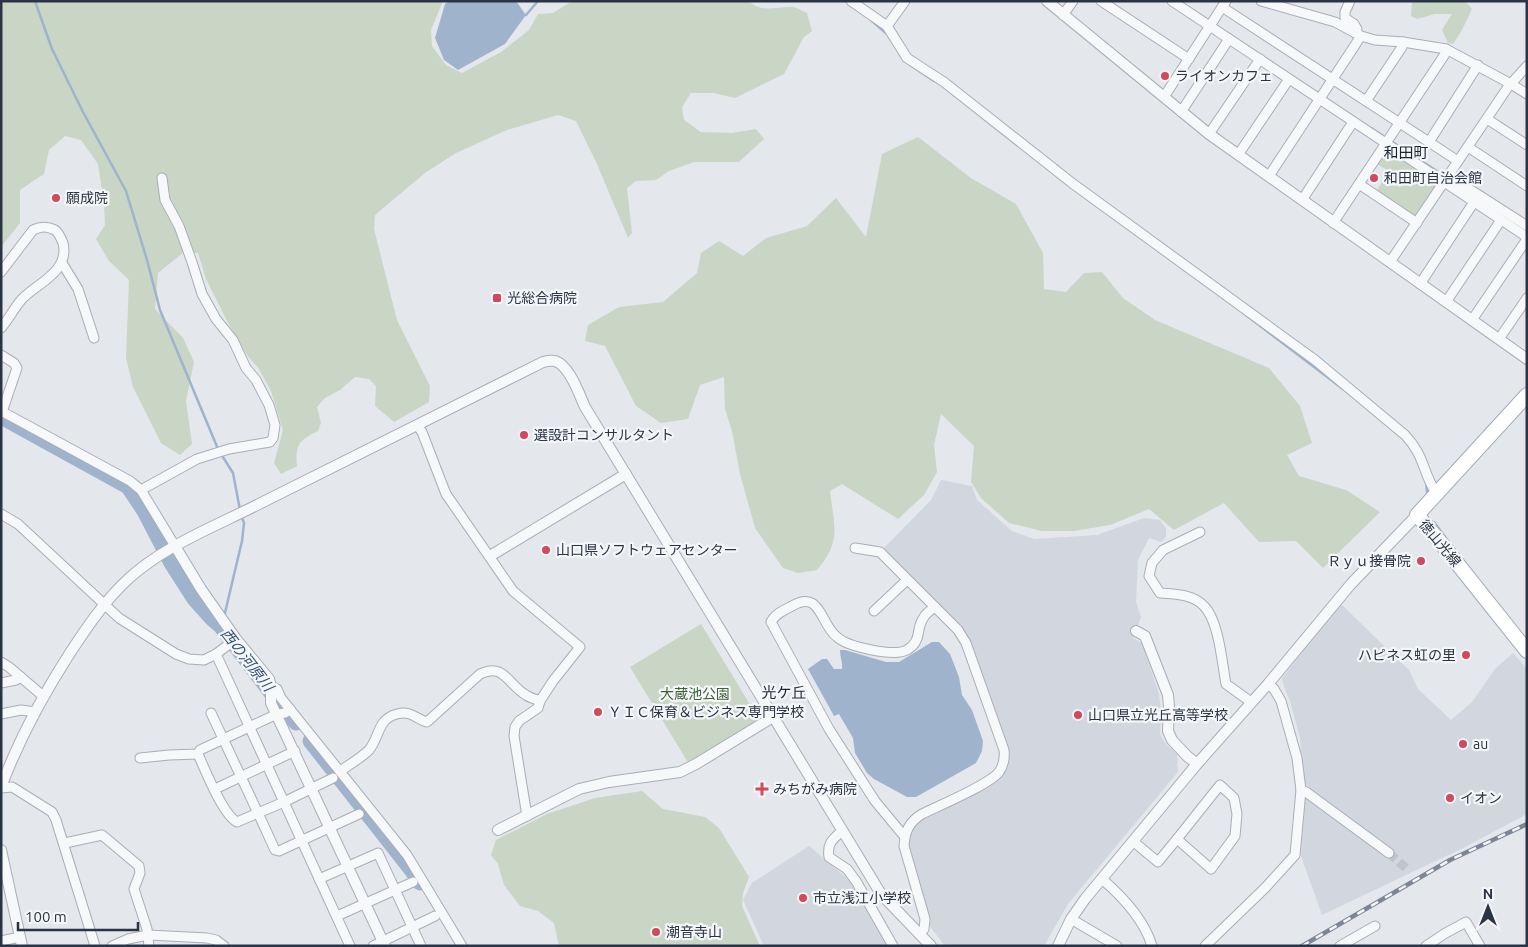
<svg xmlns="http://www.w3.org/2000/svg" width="1528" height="947" font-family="Ubuntu,'Noto Sans JP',sans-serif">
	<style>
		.built { fill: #d2d6de }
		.green { fill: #c9d6c5 }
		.water { fill: #9fb4cc }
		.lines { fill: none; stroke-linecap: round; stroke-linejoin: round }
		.stream { stroke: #9fb4cc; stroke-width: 2.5 }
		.river { stroke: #9fb4cc; stroke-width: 15 }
		.minor-tunnel { stroke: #bfc3cb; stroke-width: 9; stroke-dasharray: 9 4.5; stroke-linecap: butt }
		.minor-casing { stroke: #a9aeb7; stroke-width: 11 }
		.tertiary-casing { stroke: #a9aeb7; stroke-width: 12 }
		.primary-casing { stroke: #a3abb8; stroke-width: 16 }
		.minor { stroke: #f7f8fa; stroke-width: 9 }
		.tertiary { stroke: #f7f8fa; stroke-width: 10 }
		.primary { stroke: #fff; stroke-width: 14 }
		.rail-casing { stroke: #7d8696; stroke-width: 4.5 }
		.rail { stroke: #f4f6f9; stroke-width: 2.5; stroke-dasharray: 8; stroke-linecap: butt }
		.poi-dot { fill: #d1495b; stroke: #f4f6f9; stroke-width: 2 }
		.labels { text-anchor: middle; stroke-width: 4.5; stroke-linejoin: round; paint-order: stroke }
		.poi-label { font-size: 14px; fill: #2b3445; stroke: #f4f6f9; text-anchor: start }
		.street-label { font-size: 14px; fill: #2b3445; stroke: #f4f6f9 }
		.park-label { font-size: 14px; fill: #3f6138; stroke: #f4f6f9 }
		.neighbourhood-label { font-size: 15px; fill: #1d2536; stroke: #f4f6f9 }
		.water-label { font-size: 15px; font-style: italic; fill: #34527a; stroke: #f4f6f9 }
	</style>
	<rect width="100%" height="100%" fill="#e4e7ec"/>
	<g class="built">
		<polygon points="941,480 972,486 977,500 1012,531 1034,539 1097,535 1144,518 1160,520 1166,529 1166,537 1161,542 1149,538 1138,560 1136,602 1141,617 1133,638 1142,643 1159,694 1161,711 1160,734 1165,743 1177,754 1178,772 1068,904 1044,946 945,946 929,925 906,841 912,824 1003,773 1008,764 1007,748 969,643 885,553 884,548 931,500"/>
		<polygon points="1340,603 1409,670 1418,689 1451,720 1472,702 1495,669 1513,653 1527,669 1527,814 1463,848 1322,915 1301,856 1304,809 1300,738 1290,701 1284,687 1282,678"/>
		<polygon points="809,846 848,879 860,895 871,917 890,946 764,946 743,900 752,883"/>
	</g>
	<g class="green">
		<path d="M1 1H443L431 30 432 46 446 65 462 73 501 52 529 30 538 14 553 13 572 1H749C761 14 778 6 792 7 797 7 802 11 807 13L812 31 804 37 784 74 735 98 714 93H691L682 107 684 120 701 132 732 133 756 129 764 139 739 162H694L669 171 656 180 636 181 627 188 632 233 628 238 597 164 576 121 558 115 507 130 456 153 425 173 375 215 374 229 397 320 430 386 429 402 394 422 375 406 376 386 369 379 355 377 340 390 325 398 317 407 321 423 318 431C299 440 295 445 297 466L281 474 274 463 283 430 271 391 259 369 247 355 227 321 206 279 198 253 184 252 158 273 155 309 183 338 194 362 186 401 192 444 180 455 161 443 133 387 126 358 129 280 109 261 96 239 105 225 104 204 98 164 81 140 65 136 49 150 44 174 20 190V223L1 247Z"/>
		<polygon points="1412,1 1465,1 1472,9 1462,30 1453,44 1448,43 1442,30 1452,14 1435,14 1417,19 1411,16"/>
		<path d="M918 137 971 178 1016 204 1043 253 1044 289 1066 292 1084 273 1102 272 1123 298 1155 320 1269 368 1300 406 1312 443 1287 455 1299 476 1346 490 1380 512 1323 568 1296 541 1259 542 1224 503 1174 530 1149 509 1110 525 1074 531H1042L1009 523 981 498 971 482 974 446 941 414 934 445 937 472 924 495 898 519 842 484 830 491C834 526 842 541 817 570L798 573 783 568 755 528 740 474 732 431 725 409 724 377 700 385 688 419 661 423 636 406 605 346 585 341 588 325 619 307 663 302 697 273 701 253 719 241 743 256 766 238 807 226 836 198 866 237 882 154Z"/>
		<polygon points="1385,149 1440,183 1416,219 1376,192 1389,171 1377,164"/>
		<polygon points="701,624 760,721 689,764 630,667"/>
		<polygon points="642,791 663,809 705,817 719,828 749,877 743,893 742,906 760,946 559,946 554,923 538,911 520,906 504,885 498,864 491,855 496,840 547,814 595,798"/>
	</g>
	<g class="water">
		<polygon points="449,1 516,1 526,15 505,44 458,70 444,60 435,38 445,4"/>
		<path d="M932 642H939L950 654 959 677 962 695 972 710 983 741 982 751 976 763 916 797H907L874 779 867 773 855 753 853 738 839 714 834 716 808 669 822 659H827L834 669H842C843 662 840 658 840 650H845L886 662H899Z"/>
	</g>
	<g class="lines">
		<g class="stream">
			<polyline points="35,1 52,49 83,112 126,191 147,260 160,310 218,449"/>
			<polyline points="526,15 538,1"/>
			<polyline points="872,21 887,34"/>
			<polyline points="909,64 934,81"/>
			<polyline points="1371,128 1446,177"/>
			<polyline points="1246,315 1343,389"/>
			<polyline points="221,454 233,473 240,510"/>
			<polyline points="1426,482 1427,492"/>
			<polyline points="1434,522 1445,537"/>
			<polyline points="224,617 242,541 244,523 241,515"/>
		</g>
		<g class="river">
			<polyline points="1,417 128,487 144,511 171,563 194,599 211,618 221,627 277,701 296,723"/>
			<polyline points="310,741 412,871 420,883"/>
		</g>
		<polyline class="minor-tunnel" points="1389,853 1408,870"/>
		<defs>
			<g id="minor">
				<path d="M851 1 887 26 907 58 944 82 1072 183 1315 360 1405 435C1425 456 1422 471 1436 493"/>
				<polyline points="1101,1 1189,59"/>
				<polyline points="1172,1 1527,237"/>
				<polyline points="1261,1 1335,22 1361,36 1375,40 1403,42 1446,49 1511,84 1527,94"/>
				<polyline points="1350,1 1345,12 1345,18 1354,24 1357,29 1355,33"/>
				<polyline points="1222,7 1458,161"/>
				<polyline points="1063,15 1073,1"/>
				<polyline points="887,26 905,1"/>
				<polyline points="1164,97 1226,1"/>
				<polyline points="1366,101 1402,47 1403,42"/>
				<polyline points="1181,112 1229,39"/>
				<polyline points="1487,119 1527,145"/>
				<polyline points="1209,134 1260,59"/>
				<polyline points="1429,142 1478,65"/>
				<polyline points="1468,147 1527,186"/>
				<polyline points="1238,155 1289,79"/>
				<polyline points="1269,176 1361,36"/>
				<polyline points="1449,176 1527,226"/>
				<polyline points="1359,184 1417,223"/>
				<polyline points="1302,200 1353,122"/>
				<polyline points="1333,223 1445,54 1446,49"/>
				<polyline points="1390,262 1508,87 1527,66"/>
				<polyline points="62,263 78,289 94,338"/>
				<path d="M1 272 33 230C41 226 47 226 55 230 59 233 61 238 63 243 70 272 37 283 22 299 14 308 9 319 1 328"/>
				<polyline points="1420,284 1474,202"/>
				<polyline points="1446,302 1501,220"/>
				<polyline points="1472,320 1527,239"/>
				<polyline points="1499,339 1527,298"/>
				<polyline points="1,355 14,363 17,368 2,412"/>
				<polyline points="1,411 130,481 141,490 175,546"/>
				<polyline points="417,425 422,432 446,494 513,591 580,647 553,681 540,701 538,708 519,721 515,727 514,736 527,816"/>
				<polyline points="141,490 197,459 229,449 270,442 273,438 275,425 269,405 256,380 246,368 233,340 216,319 202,294 192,262 179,226 165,200 162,178"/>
				<polyline points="1,514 18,524 119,618 176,654 189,659 204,660 216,654 236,639"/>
				<path d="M1200 532 1163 550 1152 563 1149 576 1160 593C1174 594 1193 594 1204 606 1219 621 1222 663 1226 684L1251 702"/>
				<path d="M855 548 880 552 958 630 966 643 1004 750C1005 759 1004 765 999 772 989 785 938 806 922 814 909 822 905 831 904 846L925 919 924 929 919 934"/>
				<polyline points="874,611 907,580"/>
				<polyline points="216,654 350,946"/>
				<polyline points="1,662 9,667 43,696"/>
				<polyline points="1,683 16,680 21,677"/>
				<polyline points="271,686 277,689 281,698 407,855 462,946"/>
				<polyline points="1,714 21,710 35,712"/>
				<path d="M198 754C205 770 223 815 237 822L258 813 211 713"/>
				<polyline points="140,758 169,755 198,754 200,750 277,714 285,713 290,709"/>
				<path d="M340 771C349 765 361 758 369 750 380 737 377 719 397 714 412 710 417 720 427 722L480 674C504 662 508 685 526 695 530 698 536 699 540 701"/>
				<polyline points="333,778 284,802 258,813 275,850 279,851 359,814"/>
				<polygon points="1220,785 1234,798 1237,814 1235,836 1211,869 1177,839"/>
				<polyline points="1,788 12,787 17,790 52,812 56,820 95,946"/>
				<polyline points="215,789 295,751"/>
				<polyline points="1301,790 1306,792 1389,853"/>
				<path d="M842 831C832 840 827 843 829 857L847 869 856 881 893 946"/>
				<path d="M904 836 875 801 829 729 771 622C775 614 784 610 792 606 821 589 820 624 837 637 848 647 894 657 907 650 923 640 915 629 924 617 926 613 931 610 935 607"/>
				<polyline points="1134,842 1158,862 1177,839"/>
				<polyline points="65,843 102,835 139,866 140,873 134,889 147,929 149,946"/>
				<polyline points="319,879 378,853 421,946"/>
				<path d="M1102 879C1123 897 1144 919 1152 946"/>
				<polyline points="337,916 413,882"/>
				<polyline points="1071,919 1117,946"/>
				<polyline points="1,941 20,937"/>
				<polyline points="112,946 128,939 148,935 207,938 216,940 224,946"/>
				<polyline points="373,946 435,916"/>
				<polyline points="1205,946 1265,888 1295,855 1301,790 1297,758 1281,701 1274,689 1268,684"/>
				<polyline points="1340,946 1375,926"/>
				<polyline points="1426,946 1444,934 1466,922 1480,946"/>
			</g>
			<g id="tertiary">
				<polyline points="1047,1 1209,134 1527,359"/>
				<polyline points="175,546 201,589 236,639 269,679 271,686 271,703 385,946"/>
				<polyline points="490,556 626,474"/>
				<polyline points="1136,631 1145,636 1168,695 1169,707 1168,731 1172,740 1187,756 1197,764"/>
				<path d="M1 787C19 739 43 695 70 653 87 627 104 602 126 581 163 546 214 527 259 504 354 457 449 410 543 362 547 361 551 360 555 361 570 366 579 394 585 407L881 894 931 946"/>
				<polyline points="498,830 579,789 609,782 680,772 696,764 773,717"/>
				<polyline points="1,850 22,946"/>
				<polyline points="1058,946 1071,919 1085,899 1197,764 1268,684 1351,584 1417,515"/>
			</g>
			<polyline id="primary" points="1527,395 1417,515 1437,538 1527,651"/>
		</defs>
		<use href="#minor" class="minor-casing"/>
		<use href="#tertiary" class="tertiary-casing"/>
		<use href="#primary" class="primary-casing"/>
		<use href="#minor" class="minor"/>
		<use href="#tertiary" class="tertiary"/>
		<use href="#primary" class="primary"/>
		<defs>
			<polyline id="rail" points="1302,946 1450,860 1527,824"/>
		</defs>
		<use href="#rail" class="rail-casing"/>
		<use href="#rail" class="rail"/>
	</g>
	<g class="poi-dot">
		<circle cx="1165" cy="76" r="5"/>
		<circle cx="1374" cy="178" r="5"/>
		<circle cx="56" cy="198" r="5"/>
		<rect x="492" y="293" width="10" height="10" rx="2.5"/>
		<circle cx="524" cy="435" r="5"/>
		<circle cx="546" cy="550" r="5"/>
		<circle cx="1421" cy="561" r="5"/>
		<circle cx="1466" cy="655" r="5"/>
		<circle cx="598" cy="712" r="5"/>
		<circle cx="1078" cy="715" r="5"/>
		<circle cx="1463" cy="744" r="5"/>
		<path d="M759.5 781.5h5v5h5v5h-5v5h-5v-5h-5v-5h5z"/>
		<circle cx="1450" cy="798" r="5"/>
		<circle cx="803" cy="898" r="5"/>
		<circle cx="656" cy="932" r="5"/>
	</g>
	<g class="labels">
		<g class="poi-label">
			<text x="1175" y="81">ライオンカフェ</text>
			<text x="1384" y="183">和田町自治会館</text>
			<text x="66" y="203">願成院</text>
			<text x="507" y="303">光総合病院</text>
			<text x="534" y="440">選設計コンサルタント</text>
			<text x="556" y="555">山口県ソフトウェアセンター</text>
			<text x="1411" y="566" text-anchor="end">Ｒｙｕ接骨院</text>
			<text x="1456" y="660" text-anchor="end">ハピネス虹の里</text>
			<text x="608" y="717">ＹＩＣ保育＆ビジネス専門学校</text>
			<text x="1088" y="720">山口県立光丘高等学校</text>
			<text x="1473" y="749">au</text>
			<text x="773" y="794">みちがみ病院</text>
			<text x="1460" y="803">イオン</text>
			<text x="813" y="903">市立浅江小学校</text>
			<text x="666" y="937">潮音寺山</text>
		</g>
		<g class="street-label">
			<text transform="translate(1440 543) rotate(50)" y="5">徳山光線</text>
		</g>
		<g class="park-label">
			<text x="695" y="699">大蔵池公園</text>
		</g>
		<g class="neighbourhood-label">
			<text x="1406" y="158">和田町</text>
			<text x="784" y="698">光ケ丘</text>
		</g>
		<g class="water-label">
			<text transform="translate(247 660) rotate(52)" y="5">西の河原川</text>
		</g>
	</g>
	<rect width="1528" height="947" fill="none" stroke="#2b3445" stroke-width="5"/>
	<g transform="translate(1488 907)" stroke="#f4f6f9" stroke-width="4" paint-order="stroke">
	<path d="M0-4L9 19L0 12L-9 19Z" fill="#2b3445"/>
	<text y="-8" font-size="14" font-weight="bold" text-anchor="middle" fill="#2b3445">N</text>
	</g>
	<path d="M18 922v8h120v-8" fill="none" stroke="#2b3445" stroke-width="2.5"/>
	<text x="25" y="922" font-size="15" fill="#2b3445" stroke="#f4f6f9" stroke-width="4" paint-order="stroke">100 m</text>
</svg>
